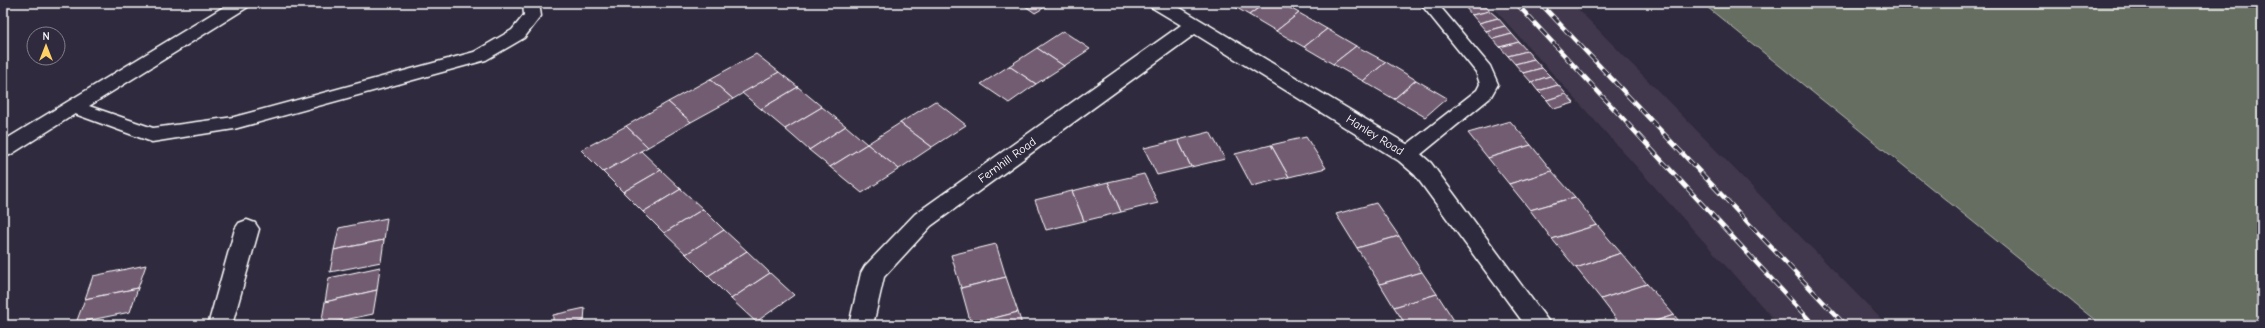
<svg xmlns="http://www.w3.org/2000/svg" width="2265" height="328" font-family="'Comic Neue',sans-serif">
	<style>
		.built { fill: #43394d }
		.green { fill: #656e61; stroke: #b2b6b0 }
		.building { fill: #725c72; stroke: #fff }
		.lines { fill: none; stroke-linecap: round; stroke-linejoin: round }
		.lane-casing { stroke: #fff; stroke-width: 3 }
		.street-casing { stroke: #fff; stroke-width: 3 }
		.lane { fill: #2f2a3d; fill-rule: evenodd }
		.street { fill: #2f2a3d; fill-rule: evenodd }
		.rail-casing { stroke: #fff; stroke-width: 4.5 }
		.rail { stroke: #2f2a3d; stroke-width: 3; stroke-dasharray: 9; stroke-linecap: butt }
		.labels { text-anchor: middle; stroke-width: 3; stroke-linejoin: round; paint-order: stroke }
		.street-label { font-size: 12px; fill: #fff; stroke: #2f2a3d }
	</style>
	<rect width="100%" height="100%" fill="#2f2a3d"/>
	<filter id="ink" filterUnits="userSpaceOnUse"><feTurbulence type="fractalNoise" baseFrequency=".025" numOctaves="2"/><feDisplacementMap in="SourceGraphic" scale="8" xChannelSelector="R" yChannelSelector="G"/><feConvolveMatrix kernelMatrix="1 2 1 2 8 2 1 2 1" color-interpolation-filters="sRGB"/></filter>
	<g filter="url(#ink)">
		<polygon class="built" points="1489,3 1572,3 1887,325 1779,325"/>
		<polygon class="green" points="1702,3 2262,3 2262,325 2101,325"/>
		<g class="building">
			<polygon points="1021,3 1052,3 1035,13"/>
			<polygon points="1228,3 1265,3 1249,15"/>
			<polygon points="1265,3 1281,3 1299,13 1276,31 1249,15"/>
			<polygon points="1461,3 1483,3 1465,7"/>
			<polygon points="1484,3 1490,11 1472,15 1465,7"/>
			<polygon points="1490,11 1498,18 1479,23 1472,15"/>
			<polygon points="1299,13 1327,29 1304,47 1276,31"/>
			<polygon points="1498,18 1505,26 1486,31 1479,23"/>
			<polygon points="1505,26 1512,34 1493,39 1486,31"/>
			<polygon points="1327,29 1356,46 1333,64 1304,47"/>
			<polygon points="1063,31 1090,49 1064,66 1037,48"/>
			<polygon points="1512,34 1519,42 1500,47 1493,39"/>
			<polygon points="1519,42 1527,51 1508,56 1500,47"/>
			<polygon points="1356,46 1386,62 1363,81 1333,64"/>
			<polygon points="1037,48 1064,66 1036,84 1009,66"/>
			<polygon points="1527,51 1534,59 1515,64 1508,56"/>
			<polygon points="756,54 779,72 733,99 710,79"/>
			<polygon points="1534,59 1542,68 1523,73 1515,64"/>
			<polygon points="1386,62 1416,80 1394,99 1363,81"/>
			<polygon points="1009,66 1036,84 1009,103 981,84"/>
			<polygon points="1542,68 1550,76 1531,82 1523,73"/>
			<polygon points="779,72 798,87 761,109 742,93"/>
			<polygon points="1550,76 1558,85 1538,91 1531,82"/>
			<polygon points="710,79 733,99 691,122 668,102"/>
			<polygon points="1416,80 1447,98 1425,117 1394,99"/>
			<polygon points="1558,85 1566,94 1547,100 1538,91"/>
			<polygon points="798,87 822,107 785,129 761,109"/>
			<polygon points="1566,94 1574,103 1554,109 1547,100"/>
			<polygon points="935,101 966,125 932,147 900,123"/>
			<polygon points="668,102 691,122 648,147 626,126"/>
			<polygon points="822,107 846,126 809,150 785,129"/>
			<polygon points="1510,121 1531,145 1488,158 1468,133"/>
			<polygon points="900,123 932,147 899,169 867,144"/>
			<polygon points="626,126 648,147 603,172 581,150"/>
			<polygon points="846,126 867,144 830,167 809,150"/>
			<polygon points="1210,132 1225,159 1191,167 1178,140"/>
			<polygon points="1306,137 1326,168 1289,177 1271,145"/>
			<polygon points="1178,140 1191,167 1157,175 1144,148"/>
			<polygon points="867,144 899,169 862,193 830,167"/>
			<polygon points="1271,145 1289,177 1252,186 1235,154"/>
			<polygon points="1531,145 1552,171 1509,184 1488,158"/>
			<polygon points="641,151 661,170 623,192 603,172"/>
			<polygon points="661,170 681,189 643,212 623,192"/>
			<polygon points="1552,171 1575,197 1530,210 1509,184"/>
			<polygon points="1144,174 1158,203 1121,212 1108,182"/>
			<polygon points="1108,182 1121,212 1084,221 1072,191"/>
			<polygon points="681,189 703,209 664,233 643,212"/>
			<polygon points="1072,191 1084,221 1046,230 1035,200"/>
			<polygon points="1575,197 1597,225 1552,239 1530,210"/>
			<polygon points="1376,203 1399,236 1357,248 1336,214"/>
			<polygon points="703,209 724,230 686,254 664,233"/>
			<polygon points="387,218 384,240 334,250 339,228"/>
			<polygon points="1597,225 1621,253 1576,268 1552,239"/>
			<polygon points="724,230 747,251 708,276 686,254"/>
			<polygon points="1399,236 1422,272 1380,284 1357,248"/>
			<polygon points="384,240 381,262 330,272 334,250"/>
			<polygon points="996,244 1006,277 961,288 951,255"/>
			<polygon points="747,251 770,273 731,299 708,276"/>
			<polygon points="1621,253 1647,284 1601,299 1576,268"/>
			<polygon points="146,265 138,288 85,299 93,276"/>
			<polygon points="380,267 377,290 325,302 329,278"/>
			<polygon points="1422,272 1437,294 1394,307 1380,284"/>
			<polygon points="770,273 794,295 756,322 731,299"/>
			<polygon points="1006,277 1018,312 971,324 961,288"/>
			<polygon points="1647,284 1674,315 1643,325 1621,325 1601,299"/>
			<polygon points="138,288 130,312 76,323 85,299"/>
			<polygon points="377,290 373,314 321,325 325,302"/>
			<polygon points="1437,294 1457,325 1406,325 1394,307"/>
			<polygon points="585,308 584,321 567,325 553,325 553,315"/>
			<polygon points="1018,312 1022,325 971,324"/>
			<polygon points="1674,315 1682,325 1643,325"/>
			<polygon points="584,321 584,325 567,325"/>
		</g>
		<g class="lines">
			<defs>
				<g id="lane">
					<polygon points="230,3 250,3 248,7 89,106 153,128 234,117 474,52 512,30 524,15 523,3 539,3 541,16 524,38 486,60 234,129 152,142 75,114 10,155 3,157 3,141"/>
					<polygon points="1420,3 1437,3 1490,66 1498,84 1490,98 1414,160 1407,162 1400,160 1398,155 1400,150 1477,90 1480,84 1476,72"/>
				</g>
				<g id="street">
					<polygon points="1148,3 1172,3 1415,149 1431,163 1551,325 1525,325 1415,175 1399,161 1195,34 931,226 884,277 873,325 849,325 861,273 865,266 915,214 1181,25 1151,7"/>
					<polygon points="247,220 255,223 259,229 232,325 208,325 235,229 239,223"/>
				</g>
			</defs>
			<use href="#lane" class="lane-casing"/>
			<use href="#street" class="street-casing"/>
			<use href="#lane" class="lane"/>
			<use href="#street" class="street"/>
			<defs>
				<g id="rail">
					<polyline points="1516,3 1814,325"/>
					<polyline points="1540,3 1845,325"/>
				</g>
			</defs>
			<use href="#rail" class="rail-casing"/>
			<use href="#rail" class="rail"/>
		</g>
	</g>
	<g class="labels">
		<g class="street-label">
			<text transform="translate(1375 135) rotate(32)" y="4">Hanley Road</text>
			<text transform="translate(1007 160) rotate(-36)" y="4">Fernhill Road</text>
		</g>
	</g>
	<rect width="2265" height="328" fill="none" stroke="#2f2a3d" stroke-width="16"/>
	<rect x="8" y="8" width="2249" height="312" fill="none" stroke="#fff" stroke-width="1.5" filter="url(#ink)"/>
	<g transform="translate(46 46)"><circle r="19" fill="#2f2a3d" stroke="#827f8b"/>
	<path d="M0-3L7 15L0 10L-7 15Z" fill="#ffd166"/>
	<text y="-6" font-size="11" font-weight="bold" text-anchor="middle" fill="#ffffff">N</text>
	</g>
</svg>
